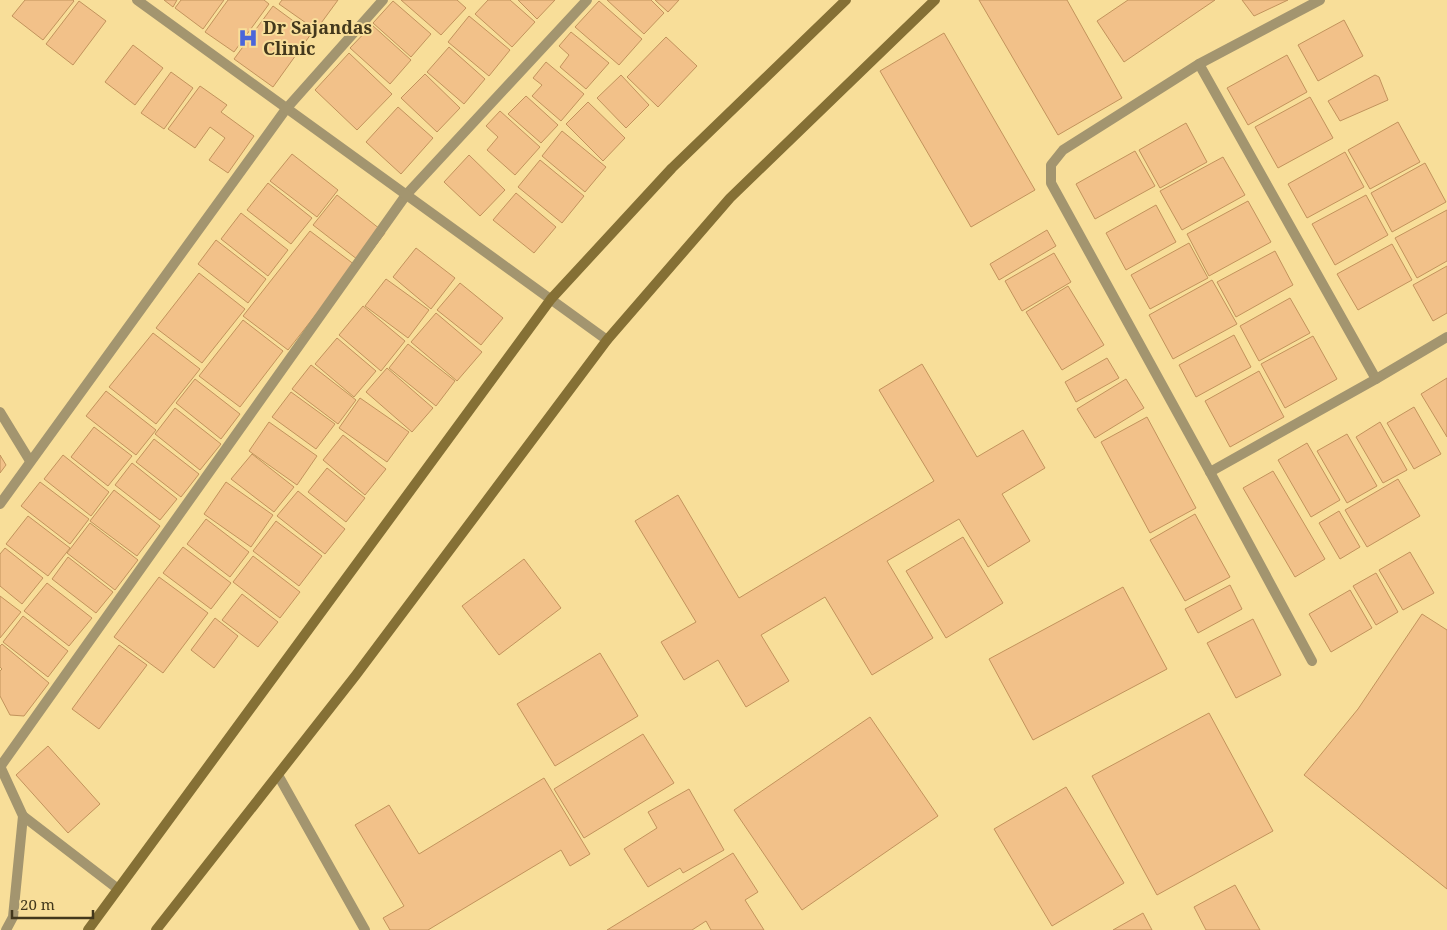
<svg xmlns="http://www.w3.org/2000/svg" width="1447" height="930" font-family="'Noto Serif',serif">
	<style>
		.building { fill: #f2c189; stroke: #c2935c }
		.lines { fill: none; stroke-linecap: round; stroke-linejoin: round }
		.service { stroke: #a3956f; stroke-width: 10 }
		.minor { stroke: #a3956f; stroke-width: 10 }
		.tertiary { stroke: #a3956f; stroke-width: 10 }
		.secondary { stroke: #857035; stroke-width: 10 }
		.labels { text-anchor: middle; stroke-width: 4; stroke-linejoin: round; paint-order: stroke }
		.poi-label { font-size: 18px; font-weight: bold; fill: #43381c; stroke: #f8de99; text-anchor: start }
	</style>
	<rect width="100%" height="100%" fill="#f8de99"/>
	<g class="building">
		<polygon points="25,0 73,0 74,1 43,40 12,16"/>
		<polygon points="164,0 177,0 173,7"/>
		<polygon points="181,0 224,0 203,29 175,8"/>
		<polygon points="228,0 264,0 269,4 234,52 205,32"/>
		<polygon points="282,0 338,0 316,30 279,4"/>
		<polygon points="401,0 457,0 466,8 441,35"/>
		<polygon points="488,0 510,0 535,22 512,47 475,14"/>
		<polygon points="518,0 555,0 537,19"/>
		<polygon points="607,0 651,0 664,13 644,34"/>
		<polygon points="655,0 679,0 668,12"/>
		<polygon points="979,0 1067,0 1122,98 1058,135"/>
		<polygon points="1128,0 1215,0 1124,62 1097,21"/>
		<polygon points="1242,0 1288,0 1254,16"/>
		<polygon points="79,1 106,21 73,65 46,44"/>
		<polygon points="393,1 431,34 411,57 373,23"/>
		<polygon points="599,1 642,39 619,65 575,27"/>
		<polygon points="273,6 311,34 273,87 234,59"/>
		<polygon points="469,16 510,50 489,76 448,42"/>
		<polygon points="1344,20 1363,56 1318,81 1298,45"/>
		<polygon points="372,25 411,60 390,84 350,48"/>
		<polygon points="571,32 609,63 586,89 560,67 569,55 559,46"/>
		<polygon points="944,33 1035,190 971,227 880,71"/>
		<polygon points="666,37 697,66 658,107 627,77"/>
		<polygon points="133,45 163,68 135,105 105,82"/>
		<polygon points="449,47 485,79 464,104 427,72"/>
		<polygon points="349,53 392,94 357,130 315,90"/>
		<polygon points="1287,55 1307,92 1248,125 1227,88"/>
		<polygon points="546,62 584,94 561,121 532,96 542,85 533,78"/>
		<polygon points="171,72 193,88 164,129 141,113"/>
		<polygon points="425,74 460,108 437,132 401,98"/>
		<polygon points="621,75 649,105 626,128 597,98"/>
		<polygon points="1375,75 1379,77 1388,100 1340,121 1328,101"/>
		<polygon points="200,86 227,105 221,112 254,136 228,173 209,160 225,138 210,127 195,148 168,129"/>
		<polygon points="526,96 558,125 541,143 508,114"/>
		<polygon points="1310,97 1333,138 1278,168 1255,127"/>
		<polygon points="588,102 625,138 603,161 566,124"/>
		<polygon points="398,107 433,138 401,174 366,142"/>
		<polygon points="500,111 540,147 515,175 487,150 498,137 486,126"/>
		<polygon points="1398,122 1420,162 1370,189 1348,150"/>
		<polygon points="1186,123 1207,162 1160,188 1139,150"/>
		<polygon points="562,131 606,167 585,192 542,156"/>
		<polygon points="1135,151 1155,186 1095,219 1076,184"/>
		<polygon points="1345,152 1364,187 1307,218 1288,184"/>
		<polygon points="292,154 338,190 317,217 270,181"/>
		<polygon points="469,155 505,190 480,216 444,182"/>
		<polygon points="1223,157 1245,195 1182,230 1160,191"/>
		<polygon points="540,160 584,196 562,223 518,187"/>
		<polygon points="1425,163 1446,202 1392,232 1371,193"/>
		<polygon points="268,183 312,218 291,244 247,210"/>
		<polygon points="516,193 556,227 534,253 493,220"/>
		<polygon points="337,195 385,233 362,263 313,225"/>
		<polygon points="1366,195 1388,235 1335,265 1312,224"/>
		<polygon points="1248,201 1271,242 1209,276 1187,234"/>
		<polygon points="1156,205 1176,242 1126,270 1106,233"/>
		<polygon points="1447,210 1447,261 1417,278 1395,238"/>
		<polygon points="241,213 288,250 268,276 221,239"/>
		<polygon points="1047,230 1056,246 999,280 990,264"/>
		<polygon points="310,231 355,265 288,350 243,316"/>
		<polygon points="216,240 266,279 248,303 198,264"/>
		<polygon points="1189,243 1208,278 1150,309 1131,275"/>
		<polygon points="1392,244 1412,280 1358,310 1337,274"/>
		<polygon points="416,248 455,278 431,309 393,277"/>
		<polygon points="1275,251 1293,285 1236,317 1217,282"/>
		<polygon points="1054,253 1071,282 1022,311 1005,281"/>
		<polygon points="1447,266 1447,313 1433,321 1413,285"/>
		<polygon points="199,273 245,309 202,363 156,328"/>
		<polygon points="386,279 429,310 408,338 365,306"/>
		<polygon points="1212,280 1237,324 1173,359 1149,315"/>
		<polygon points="460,283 503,318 481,345 437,310"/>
		<polygon points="1068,286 1104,345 1062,370 1026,312"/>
		<polygon points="1290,298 1310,333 1259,361 1240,326"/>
		<polygon points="363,306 405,341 381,371 339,335"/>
		<polygon points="436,313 482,352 457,381 411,342"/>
		<polygon points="243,320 283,351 240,407 199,376"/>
		<polygon points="153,333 200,369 156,424 109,387"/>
		<polygon points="1234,335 1251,367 1196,397 1179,365"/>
		<polygon points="1313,336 1337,379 1285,408 1261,364"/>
		<polygon points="337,338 376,371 354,397 315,364"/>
		<polygon points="408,344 455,381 436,406 389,368"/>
		<polygon points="1107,358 1119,378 1076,402 1065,382"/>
		<polygon points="922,364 977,457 1023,430 1045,468 1002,494 1030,541 988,567 959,519 887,561 933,638 872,675 825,597 761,635 789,681 746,707 718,660 684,680 661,642 696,622 635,521 678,495 739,598 934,481 879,390"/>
		<polygon points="311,365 356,400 338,424 292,389"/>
		<polygon points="387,368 433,408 412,432 366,392"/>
		<polygon points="1259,371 1284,417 1230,447 1205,401"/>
		<polygon points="1447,378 1447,437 1421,394"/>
		<polygon points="195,379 240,414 221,439 176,403"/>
		<polygon points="1126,379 1144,408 1095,438 1077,409"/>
		<polygon points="106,391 156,430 136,455 86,416"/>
		<polygon points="291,392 335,424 316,449 272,417"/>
		<polygon points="360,398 409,432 387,462 339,428"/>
		<polygon points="1414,407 1441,454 1414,469 1387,423"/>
		<polygon points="175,408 221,444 200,470 155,434"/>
		<polygon points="1147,417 1196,508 1150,533 1101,442"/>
		<polygon points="269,422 317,456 297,485 249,451"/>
		<polygon points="1380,422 1407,470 1383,483 1356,437"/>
		<polygon points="94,427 132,456 108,486 71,457"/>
		<polygon points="1347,434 1377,486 1347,503 1317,451"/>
		<polygon points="343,435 386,469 365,495 323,460"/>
		<polygon points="154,439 199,474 181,497 136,462"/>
		<polygon points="1307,443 1340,500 1311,517 1278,460"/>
		<polygon points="252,454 294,487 274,512 231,479"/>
		<polygon points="0,455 6,465 0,473"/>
		<polygon points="63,455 109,492 91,516 44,479"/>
		<polygon points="132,463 177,499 160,520 115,485"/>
		<polygon points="327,468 365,498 346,522 308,492"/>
		<polygon points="1273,471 1325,559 1295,577 1243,488"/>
		<polygon points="1398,479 1420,516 1367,547 1345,510"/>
		<polygon points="40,482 89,519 70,544 21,506"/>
		<polygon points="226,482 273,515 251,547 204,514"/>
		<polygon points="114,490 160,526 137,556 90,521"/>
		<polygon points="298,491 345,529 325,554 277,516"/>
		<polygon points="1339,511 1360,547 1340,559 1319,523"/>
		<polygon points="1195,514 1230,577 1185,601 1150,540"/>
		<polygon points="28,516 70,548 48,576 6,544"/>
		<polygon points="206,519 249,552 230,577 187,544"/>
		<polygon points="276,521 322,556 299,586 253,551"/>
		<polygon points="90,523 138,560 115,590 67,553"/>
		<polygon points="963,537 1003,603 946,638 906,571"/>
		<polygon points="183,547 231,583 211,609 163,573"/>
		<polygon points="5,548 43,578 22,604 0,586 0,554"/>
		<polygon points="1410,552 1434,593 1403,610 1379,570"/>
		<polygon points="253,556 300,592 280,618 233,582"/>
		<polygon points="68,557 113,592 96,613 52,579"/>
		<polygon points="524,559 561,608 499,655 462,606"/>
		<polygon points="1376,573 1398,612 1376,625 1353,586"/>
		<polygon points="159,577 208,613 163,673 114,637"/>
		<polygon points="47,583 92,618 69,646 24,611"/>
		<polygon points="1230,585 1242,609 1198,633 1185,609"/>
		<polygon points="1123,587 1167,669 1033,740 989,659"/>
		<polygon points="1350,590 1372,628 1331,652 1309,614"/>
		<polygon points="242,594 278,622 258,647 222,620"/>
		<polygon points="0,596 21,612 0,638"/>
		<polygon points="1422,614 1447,630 1447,889 1304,775 1358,709"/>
		<polygon points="23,616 68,651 48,677 3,642"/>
		<polygon points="215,618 238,636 214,668 191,650"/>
		<polygon points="1253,619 1281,675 1236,698 1207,643"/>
		<polygon points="2,644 49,683 24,716 10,715 0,696 0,671 2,669 0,667 0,646"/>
		<polygon points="119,645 147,665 99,729 72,709"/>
		<polygon points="600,653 638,716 555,766 517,704"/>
		<polygon points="1209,713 1273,831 1157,895 1092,776"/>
		<polygon points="870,717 938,816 802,910 734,810"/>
		<polygon points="643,734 674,783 584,838 554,789"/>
		<polygon points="48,746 100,804 68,833 16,775"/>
		<polygon points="544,778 590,854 570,866 561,850 428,930 390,930 383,918 404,906 355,825 389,805 419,854"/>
		<polygon points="1066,787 1124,883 1052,926 994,829"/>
		<polygon points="689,789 724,850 683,873 680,868 648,887 624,849 657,828 648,812"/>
		<polygon points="733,853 758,892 745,900 764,930 711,930 706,921 692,930 607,930"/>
		<polygon points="1235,885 1260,930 1206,930 1194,907"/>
		<polygon points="1143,913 1152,930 1113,930"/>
	</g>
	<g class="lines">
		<polyline class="service" points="278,775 365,930"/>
		<g class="minor">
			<polyline points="1199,64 1376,379"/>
			<polyline points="0,412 30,461"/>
			<polyline points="1210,472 1376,379 1447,337"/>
			<polyline points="0,504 286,109 383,0"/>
			<polyline points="1312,661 1210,472 1051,183 1051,165 1063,150 1199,64 1320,0"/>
			<polyline points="0,766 23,816 13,917 6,930"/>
			<polyline points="0,767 406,195 587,0"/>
			<polyline points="23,816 118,889"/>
		</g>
		<path class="tertiary" d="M137 0C293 114 450 227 607 340"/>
		<g class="secondary">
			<polyline points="88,930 551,299 672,168 846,0"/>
			<polyline points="156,930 356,675 607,340 730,198 935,0"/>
		</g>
	</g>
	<defs>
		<symbol id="hospital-bare" viewBox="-9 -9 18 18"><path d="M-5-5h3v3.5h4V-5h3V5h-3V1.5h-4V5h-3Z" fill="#4b66da" stroke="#f8de99" stroke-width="2.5" paint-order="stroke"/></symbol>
	</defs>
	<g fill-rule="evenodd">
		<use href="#hospital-bare" x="234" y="24" width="28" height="28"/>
	</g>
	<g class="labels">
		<g class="poi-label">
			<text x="263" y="34">Dr Sajandas<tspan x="263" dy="21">Clinic</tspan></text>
		</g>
	</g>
	<path d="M12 910v8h81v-8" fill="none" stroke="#43381c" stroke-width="2.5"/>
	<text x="20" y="910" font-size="15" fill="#43381c" stroke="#f8de99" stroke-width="4" paint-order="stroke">20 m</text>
</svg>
